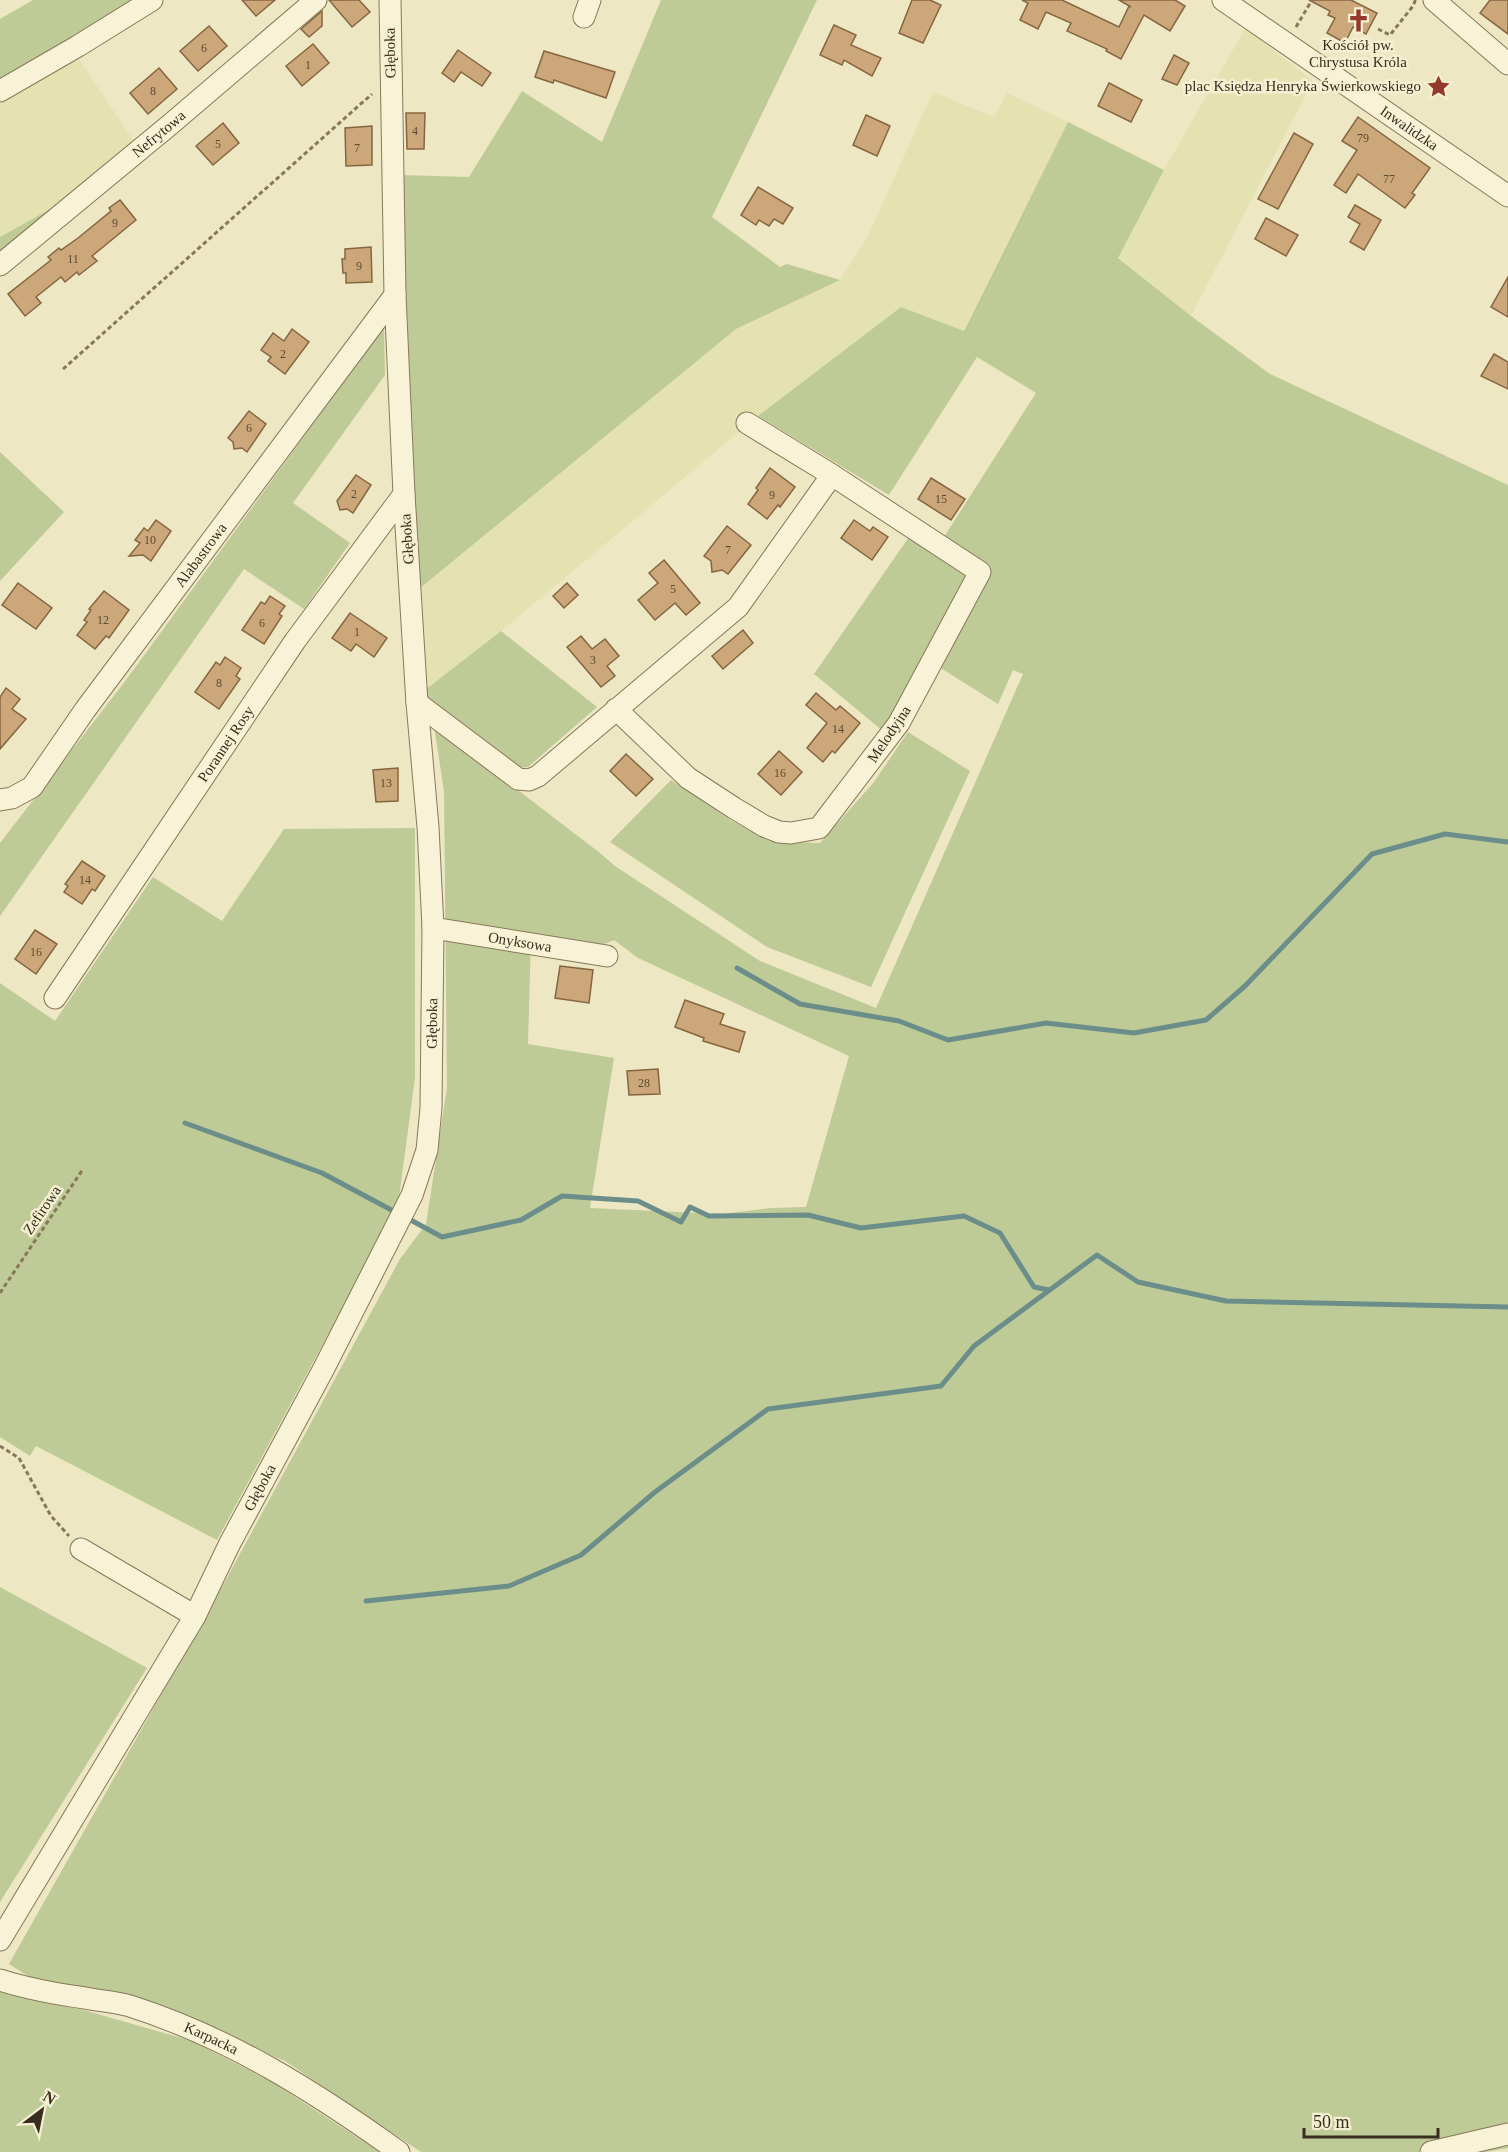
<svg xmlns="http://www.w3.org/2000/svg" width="1508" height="2152" font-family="'Times New Roman',serif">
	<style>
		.farmland { fill: #e3e2b0 }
		.green { fill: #becb97; fill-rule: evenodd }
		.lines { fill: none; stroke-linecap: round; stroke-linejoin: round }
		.stream { stroke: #6c8e8a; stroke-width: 5 }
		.building { fill: #cba779; stroke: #866640; stroke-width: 1.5 }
		.minor-casing { stroke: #87785a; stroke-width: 23 }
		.path { stroke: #87785a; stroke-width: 3; stroke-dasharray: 4.5 3; stroke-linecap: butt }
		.minor { stroke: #f8f3d6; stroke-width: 21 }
		.labels { text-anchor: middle; stroke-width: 5; stroke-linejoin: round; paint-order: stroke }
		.number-label { font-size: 12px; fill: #5c4c35 }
		.poi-label { font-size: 15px; fill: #372e1e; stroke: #f5f0d2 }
		.street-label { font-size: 15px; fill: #372e1e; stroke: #f5f0d2 }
	</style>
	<rect width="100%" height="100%" fill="#ede7c3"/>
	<g class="farmland">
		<polygon points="1245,29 1313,81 1191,316 1118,257 1164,170"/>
		<polygon points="77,56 135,143 61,203 0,237 0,99"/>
		<polygon points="933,92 994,117 1007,93 1068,122 963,331 901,307 758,416 501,631 425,690 419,589 736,329 840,280 867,238"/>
	</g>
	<g class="green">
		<polygon points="33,0 140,0 0,82 0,19"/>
		<polygon points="661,0 817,0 712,217 780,267 787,264 840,280 736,329 419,589 401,175 469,177 522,91 602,142"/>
		<path d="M1068 122 1164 170 1118 258 1191 316 1270 374 1508 485V2148L1485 2152H421L285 2061 147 2005 31 1978 9 1964 223 1585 400 1259 426 1224 447 1088 444 791 434 726 600 853 615 866 760 961 876 1008 1023 674 1013 670 998 704 923 657 883 731 814 674 909 537 933 554 1036 393 977 357 889 495 758 416 901 307 964 331ZM531 937 598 947 614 940 638 958 849 1056 806 1207 771 1208 722 1214 590 1208 614 1058 528 1044Z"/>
		<polygon points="61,203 0,253 0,237"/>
		<polygon points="384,327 385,375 293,503 350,543 304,609 244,569 0,916 0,843 126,680"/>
		<polygon points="0,452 64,512 0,581"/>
		<polygon points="501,631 597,707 528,767 517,768 427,697 425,690"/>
		<polygon points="908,732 970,771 871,987 767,947 610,842 671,780 732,821 770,841 820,843 874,782"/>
		<polygon points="415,828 415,1078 398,1205 217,1540 36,1446 30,1456 0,1437 0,983 55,1021 153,877 222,921 284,829"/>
		<polygon points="0,1587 147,1668 0,1902"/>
		<polygon points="0,1991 87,2011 192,2041 272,2082 380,2152 0,2152"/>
	</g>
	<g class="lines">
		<g class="stream">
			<polyline points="737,968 800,1004 899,1021 948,1040 1046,1023 1134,1033 1206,1020 1245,986 1372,854 1445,834 1508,842"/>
			<polyline points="185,1123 322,1173 399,1214"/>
			<polyline points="407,1218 442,1237 521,1220 562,1196 638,1201 681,1222 690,1207 709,1216 808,1215 861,1228 964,1216 1000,1233 1034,1287 1049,1290"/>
			<polyline points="366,1601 509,1586 581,1555 655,1492 768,1409 941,1386 974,1346 1097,1255 1138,1282 1226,1301 1508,1307"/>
		</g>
	</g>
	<g class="building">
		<polygon points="242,0 275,0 256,16"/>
		<polygon points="329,0 359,0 370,12 352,27"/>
		<polygon points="912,0 930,0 941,5 923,43 899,33"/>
		<polygon points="1022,0 1062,0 1119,27 1129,6 1131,7 1119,0 1175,0 1185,6 1170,31 1144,15 1121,59 1106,51 1107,49 1067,31 1071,23 1046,12 1038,29 1020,20 1028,3"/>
		<polygon points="1309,0 1351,0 1377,13 1366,34 1353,27 1345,43 1327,33 1335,18 1328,15 1330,11"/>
		<polygon points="1490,0 1508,0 1508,34 1480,13"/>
		<polygon points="322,11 322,26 309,37 301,29"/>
		<polygon points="834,25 856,35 851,45 881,58 872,76 844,60 842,65 820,55"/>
		<polygon points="209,26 227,46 198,71 180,51"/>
		<polygon points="313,44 329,63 302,86 286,66"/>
		<polygon points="458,50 491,73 482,86 461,72 454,82 442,73"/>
		<polygon points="544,51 615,72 606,98 554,80 553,83 535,77"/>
		<polygon points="1174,55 1189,63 1177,85 1162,79"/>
		<polygon points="159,68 177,89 148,114 130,93"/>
		<polygon points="1109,83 1142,100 1131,122 1098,106"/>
		<polygon points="406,113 425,113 424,149 407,149"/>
		<polygon points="866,115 890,126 877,156 853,145"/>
		<polygon points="1358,117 1430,168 1412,193 1415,195 1405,208 1358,174 1346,193 1334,185 1357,150 1342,141"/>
		<polygon points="223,123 239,143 213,165 196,146"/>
		<polygon points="372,126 372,165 346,166 345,128"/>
		<polygon points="1294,133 1313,144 1278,209 1258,199"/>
		<polygon points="758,187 793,208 783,224 774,219 769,226 759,220 756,225 741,215"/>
		<polygon points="120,200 136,220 92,256 97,261 79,275 77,272 65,282 61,277 36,297 41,303 25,316 8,294 51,260 48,257 59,248 61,250 78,238 111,211 109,208"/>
		<polygon points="1355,205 1381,220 1364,250 1350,242 1360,224 1348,217"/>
		<polygon points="1266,218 1298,235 1286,256 1255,239"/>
		<polygon points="371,247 372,282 346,283 346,273 343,273 342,259 345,259 345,249"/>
		<polygon points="1508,277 1508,317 1491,307"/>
		<polygon points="292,329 309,342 285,374 268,361 271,357 261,350 273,333 284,341"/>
		<polygon points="1494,354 1508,362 1508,389 1481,376"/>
		<polygon points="249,411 266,424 247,452 242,448 234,449 233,442 228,438"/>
		<polygon points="770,468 795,487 780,507 778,505 767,519 748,504 758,490 756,488"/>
		<polygon points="356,475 371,485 353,513 347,509 340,510 337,501"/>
		<polygon points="931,478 965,499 951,520 918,499"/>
		<polygon points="156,520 171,531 151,561 143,555 129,556 140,543 135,540 144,528 148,531"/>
		<polygon points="854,520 870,531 873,527 888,537 872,560 841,538"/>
		<polygon points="727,526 751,545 728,574 722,570 712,572 711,561 704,556"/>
		<polygon points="664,560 700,603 686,615 675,603 655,620 638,600 658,583 649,573"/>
		<polygon points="18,583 52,608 36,629 2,605"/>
		<polygon points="567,583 578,595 564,608 553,596"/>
		<polygon points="104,591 129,610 109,638 106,636 95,649 77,635 87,622 84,620 91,610 89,609"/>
		<polygon points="270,596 285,606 279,614 282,616 264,644 242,630 261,602 265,604"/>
		<polygon points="350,613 387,638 374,657 356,644 351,651 332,638"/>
		<polygon points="743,630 753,643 723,669 712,656"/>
		<polygon points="581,636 592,649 605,639 619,656 607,666 615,676 601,687 567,647"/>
		<polygon points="225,657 241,668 236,676 240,679 219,709 195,692 216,662 220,665"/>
		<polygon points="6,688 20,699 12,709 26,719 0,749 0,697"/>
		<polygon points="816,693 836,710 840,706 860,723 835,753 832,751 823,762 807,748 827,723 806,705"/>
		<polygon points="779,751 802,772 781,795 758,774"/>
		<polygon points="626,754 653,779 636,796 610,771"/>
		<polygon points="398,768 398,801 376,802 373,770"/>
		<polygon points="82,861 105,876 95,891 92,889 82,904 64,892 68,886 65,884"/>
		<polygon points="35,930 57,944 36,974 15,959"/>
		<polygon points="560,966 593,970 589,1003 555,998"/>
		<polygon points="685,1000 724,1014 720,1024 745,1032 739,1052 703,1041 704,1038 675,1027"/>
		<polygon points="658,1069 660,1094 629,1095 627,1071"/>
	</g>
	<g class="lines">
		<defs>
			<g id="minor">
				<path id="s1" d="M1223 0 1508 196"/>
				<polyline points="1434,0 1508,64"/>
				<polyline points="584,17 590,0"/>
				<polyline points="0,91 78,46 152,0"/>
				<path id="s2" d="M0 265 172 123 316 0"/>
				<polyline points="747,423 832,475"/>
				<polyline points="417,703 518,779 529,780 538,776 738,607 832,475 980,572 899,723 819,828 791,833 779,832 764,826 734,808 688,778 616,709"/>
				<path id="s3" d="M0 800 12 798 32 787 85 710 395 295"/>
				<path id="s4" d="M433 928 607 956"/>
				<path id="s5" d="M55 998 295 641 404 494"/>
				<polyline points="81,1549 195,1616"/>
				<path id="s6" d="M0 1940 195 1616 230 1543 323 1370 412 1195 427 1150 431 1108 433 928 428 827 417 703 404 494 395 295 390 0"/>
				<path id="s7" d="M0 1980C28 1989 56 1994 85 1998 100 2001 116 2002 130 2006 230 2038 314 2091 399 2152"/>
				<polyline points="1431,2152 1508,2134"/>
			</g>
		</defs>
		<use href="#minor" class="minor-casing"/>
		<g class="path">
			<polyline points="1296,27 1312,0"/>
			<polyline points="1378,29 1390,35 1413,6 1415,1 1413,0"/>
			<polyline points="63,369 372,94"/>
			<polyline points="0,1293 83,1169"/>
			<polyline points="0,1446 19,1458 51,1516 69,1536"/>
		</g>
		<use href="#minor" class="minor"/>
	</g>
	<defs>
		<symbol id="church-bare" viewBox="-9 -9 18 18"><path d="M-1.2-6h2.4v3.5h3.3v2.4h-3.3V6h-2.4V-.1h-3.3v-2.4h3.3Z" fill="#95392b" stroke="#f5f0d2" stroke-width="2.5" paint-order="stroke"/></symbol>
		<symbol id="sight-bare" viewBox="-9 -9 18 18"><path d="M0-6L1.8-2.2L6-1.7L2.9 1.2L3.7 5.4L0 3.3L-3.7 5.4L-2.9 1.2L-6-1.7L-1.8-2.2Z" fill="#95392b" stroke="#f5f0d2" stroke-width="2.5" paint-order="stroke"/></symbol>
	</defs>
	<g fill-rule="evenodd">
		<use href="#church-bare" x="1342" y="4" width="33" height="33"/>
		<use href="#sight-bare" x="1422" y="70" width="33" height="33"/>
	</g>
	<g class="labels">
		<g class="number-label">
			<text x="204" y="52">6</text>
			<text x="308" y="69">1</text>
			<text x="153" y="95">8</text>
			<text x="415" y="135">4</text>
			<text x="1363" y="142">79</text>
			<text x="218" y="148">5</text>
			<text x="357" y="152">7</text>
			<text x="1389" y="183">77</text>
			<text x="115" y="227">9</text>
			<text x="73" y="263">11</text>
			<text x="359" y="270">9</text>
			<text x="283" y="358">2</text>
			<text x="249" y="432">6</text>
			<text x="354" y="498">2</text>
			<text x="772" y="499">9</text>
			<text x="941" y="503">15</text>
			<text x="150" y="544">10</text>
			<text x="728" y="554">7</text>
			<text x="673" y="593">5</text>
			<text x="103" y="624">12</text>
			<text x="262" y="627">6</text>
			<text x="357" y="636">1</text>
			<text x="593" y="664">3</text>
			<text x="219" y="687">8</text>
			<text x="838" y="733">14</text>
			<text x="780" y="777">16</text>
			<text x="386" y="787">13</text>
			<text x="85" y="884">14</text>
			<text x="36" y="956">16</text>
			<text x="644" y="1087">28</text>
		</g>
		<g class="poi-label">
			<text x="1358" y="50">Kościół pw.<tspan x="1358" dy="17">Chrystusa Króla</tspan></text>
			<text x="1421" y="91" text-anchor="end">plac Księdza Henryka Świerkowskiego</text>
		</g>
		<g class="street-label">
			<text transform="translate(390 53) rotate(-91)" y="5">Głęboka</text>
			<text dy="5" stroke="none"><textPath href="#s1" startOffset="226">Inwalidzka</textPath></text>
			<text dy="5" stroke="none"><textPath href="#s2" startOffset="206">Nefrytowa</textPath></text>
			<text transform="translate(407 539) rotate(-94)" y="5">Głęboka</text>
			<text dy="5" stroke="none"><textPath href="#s3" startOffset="322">Alabastrowa</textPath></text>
			<text transform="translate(889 734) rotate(-56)" y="5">Melodyjna</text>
			<text dy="5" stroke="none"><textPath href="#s5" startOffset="306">Porannej Rosy</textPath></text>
			<text dy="5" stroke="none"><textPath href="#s4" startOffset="88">Onyksowa</textPath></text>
			<text dy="5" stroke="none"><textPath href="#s6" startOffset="1026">Głęboka</textPath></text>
			<text transform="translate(42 1210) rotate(-56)" y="5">Zefirowa</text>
			<text dy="5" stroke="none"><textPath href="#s6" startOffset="522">Głęboka</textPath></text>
			<text dy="5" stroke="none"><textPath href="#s7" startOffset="220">Karpacka</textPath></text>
		</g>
	</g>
	<g transform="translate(42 2110) rotate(32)" stroke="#f5f0d2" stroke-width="4.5" paint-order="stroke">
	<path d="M0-4.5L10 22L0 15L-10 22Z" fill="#372e1e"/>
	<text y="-9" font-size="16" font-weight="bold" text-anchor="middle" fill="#372e1e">N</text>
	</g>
	<path d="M1304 2128v9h134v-9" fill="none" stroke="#372e1e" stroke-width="3"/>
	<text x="1313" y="2128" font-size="18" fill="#372e1e" stroke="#f5f0d2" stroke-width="4.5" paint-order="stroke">50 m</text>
</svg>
